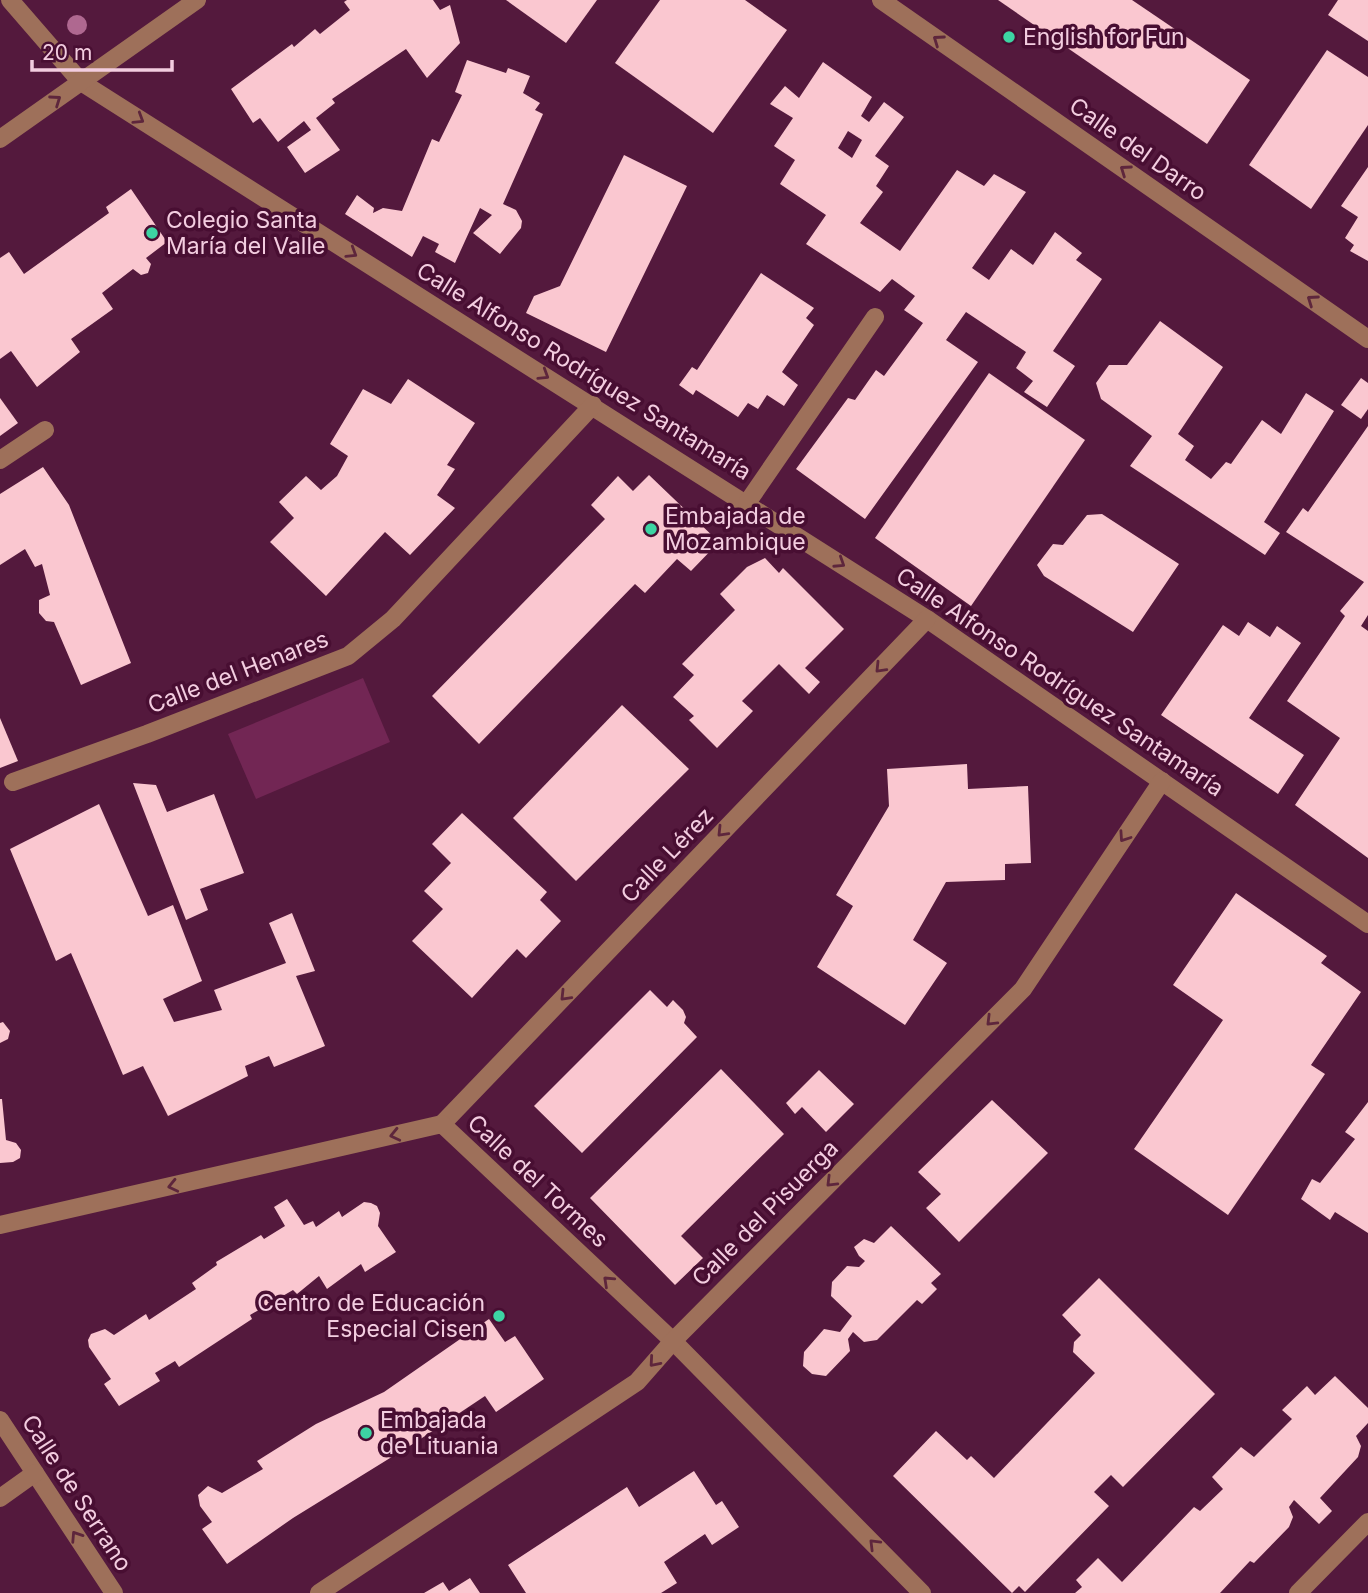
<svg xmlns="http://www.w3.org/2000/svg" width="1368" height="1593" font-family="Inter,sans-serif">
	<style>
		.green { fill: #722654 }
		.building { fill: #fac7d0; fill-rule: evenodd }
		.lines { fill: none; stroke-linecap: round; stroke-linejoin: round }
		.minor { stroke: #9e705a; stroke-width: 18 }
		.tree { fill: #af6890 }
		.oneway { stroke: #5e263c }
		.poi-dot { fill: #3dd4a3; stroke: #480e32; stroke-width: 2.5 }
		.labels { text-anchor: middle; stroke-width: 7; stroke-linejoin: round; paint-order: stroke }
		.poi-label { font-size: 23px; fill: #f3cde0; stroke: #480e32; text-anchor: start }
		.street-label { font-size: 23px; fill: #f3cde0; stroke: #480e32 }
	</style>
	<rect width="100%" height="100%" fill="#54193d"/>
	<polygon class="green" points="363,678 390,742 256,799 228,734"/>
	<g class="building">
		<polygon points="347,0 433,0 440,10 450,5 460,43 427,78 406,49 332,99 335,103 316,118 340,150 305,173 287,147 311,130 304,121 278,142 260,118 253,123 231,89 292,44 294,47 315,29 320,34 350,10 344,2"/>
		<polygon points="506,0 597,0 566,43"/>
		<polygon points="660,0 745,0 787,30 713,133 615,63"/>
		<polygon points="998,0 1132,0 1250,80 1207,144"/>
		<polygon points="1338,0 1368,0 1368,41 1328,15"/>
		<polygon points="1327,50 1368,77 1368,125 1311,209 1249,165"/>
		<polygon points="467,60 506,73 508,68 530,76 523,93 540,103 535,110 543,114 503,204 516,210 522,221 521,228 500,254 473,233 492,215 480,208 455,263 435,252 439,244 423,236 412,257 345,214 357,195 374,208 373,213 383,208 402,211 432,139 439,142 462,95 455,92"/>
		<path d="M823 62 872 97 861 116 869 122 884 102 904 117 875 156 889 166 876 186 883 192 860 223 900 251 957 170 984 186 994 174 1026 192 972 268 989 280 1011 249 1033 265 1055 232 1082 253 1076 260 1102 279 1053 351 1075 366 1047 407 1024 392 1033 381 1016 368 1026 352 966 312 946 340 978 362 865 519 796 469 848 398 855 400 876 370 884 376 923 323 904 310 915 296 892 279 880 292 806 244 826 215 780 184 795 160 774 146 793 118 770 104 785 86 799 98ZM848 131 862 140 852 158 838 148Z"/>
		<polygon points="624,155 687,186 606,352 526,313 534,296 560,286"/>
		<polygon points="1368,167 1368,261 1350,251 1354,245 1345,238 1358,217 1341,206"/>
		<polygon points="131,189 167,242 146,258 151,264 148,273 141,275 133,269 102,293 113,309 71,339 80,352 37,387 11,351 0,359 0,258 9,252 24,274 109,213 106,207"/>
		<polygon points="761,273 814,308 806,318 814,325 782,372 798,385 784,406 767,395 758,409 748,403 738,417 696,390 693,395 679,385 692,367 697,370"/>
		<polygon points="1160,321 1223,367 1178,434 1194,446 1185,460 1211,479 1226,462 1231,464 1262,420 1281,434 1306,393 1334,411 1264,522 1280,533 1265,555 1130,466 1152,436 1101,399 1096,383 1109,365 1127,365"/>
		<polygon points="989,373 1085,440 971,606 875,538"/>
		<polygon points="1361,378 1368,383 1368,409 1361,419 1341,405"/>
		<polygon points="408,379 475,423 447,465 455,469 437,495 455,508 410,555 385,532 326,596 270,542 294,518 279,502 306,476 321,490 337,476 348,456 330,444 363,389 391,404"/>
		<polygon points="0,398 18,423 0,436"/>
		<polygon points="1368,426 1368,615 1361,626 1368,631 1368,858 1295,805 1340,738 1287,701 1345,616 1340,611 1364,582 1286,532 1303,508 1308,512"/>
		<polygon points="43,467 69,505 131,663 81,685 54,622 46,621 39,613 39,600 50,595 42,564 35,567 25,549 0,565 0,494"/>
		<polygon points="649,475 719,542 691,571 677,559 645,593 635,584 479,744 432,696 605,519 591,505 618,476 633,491"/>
		<polygon points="1102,514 1179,564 1133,632 1044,576 1037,565 1053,544 1063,545 1087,515"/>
		<polygon points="765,558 779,573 783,568 844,629 805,668 820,682 809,694 779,664 742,701 753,711 717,748 689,720 694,716 673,697 694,675 682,664 735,610 720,594 747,567"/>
		<polygon points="1248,622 1270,637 1277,626 1301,643 1249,718 1304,755 1278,794 1161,715 1223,625 1239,636"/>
		<polygon points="622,705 689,769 576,881 513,818"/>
		<polygon points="0,718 18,761 0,768"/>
		<polygon points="967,764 968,789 1028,786 1031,863 1005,864 1005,880 946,882 913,940 947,963 905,1025 817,967 853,906 836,895 889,806 887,769"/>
		<polygon points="133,783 156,785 167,812 214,794 244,873 200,889 208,910 186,920"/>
		<polygon points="99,804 148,916 173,905 202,981 163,999 174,1022 222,1010 214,990 286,963 269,923 292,913 315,971 296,976 325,1046 274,1067 269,1056 245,1066 248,1076 168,1116 143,1066 123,1075 71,953 56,961 10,849"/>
		<polygon points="462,813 547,892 540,900 561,921 526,958 517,949 472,998 412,941 443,909 424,891 451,863 432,844"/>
		<polygon points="1236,893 1327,956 1321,963 1361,992 1311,1065 1325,1074 1228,1215 1134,1149 1223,1020 1173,985"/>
		<polygon points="650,990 667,1007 673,1000 683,1010 686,1017 684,1023 697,1037 582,1153 534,1106"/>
		<polygon points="3,1022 10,1031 8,1039 0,1043 0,1023"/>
		<polygon points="721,1069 784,1134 681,1236 703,1258 675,1285 590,1198"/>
		<polygon points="819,1070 854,1104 826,1132 802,1107 795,1114 786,1103"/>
		<polygon points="0,1099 2,1099 6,1140 16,1143 21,1150 20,1158 13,1162 0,1163"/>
		<polygon points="992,1100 1048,1153 959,1242 926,1208 941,1194 918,1172"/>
		<polygon points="1368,1102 1368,1233 1335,1212 1330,1220 1301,1199 1312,1179 1320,1183 1355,1139 1345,1132"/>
		<polygon points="287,1199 304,1225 313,1221 316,1227 339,1211 342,1217 364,1202 371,1203 377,1206 380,1213 378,1226 396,1252 365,1272 361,1264 327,1289 319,1276 297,1294 293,1290 250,1315 252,1319 179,1367 175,1361 155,1373 160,1381 119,1406 104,1384 111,1379 89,1347 88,1340 91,1334 105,1329 114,1335 146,1314 149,1320 196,1289 192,1283 217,1265 216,1262 261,1235 264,1239 285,1226 274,1207"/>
		<polygon points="891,1226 941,1274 931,1283 937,1289 922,1304 917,1300 877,1340 864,1342 853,1332 848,1339 850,1351 826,1376 812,1374 803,1366 804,1352 824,1329 840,1332 852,1316 831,1296 832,1282 847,1266 859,1267 865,1261 859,1256 854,1247 864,1239 874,1243"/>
		<polygon points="1099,1278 1215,1394 1123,1487 1111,1475 1094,1492 1109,1506 1025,1592 1019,1586 1012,1593 893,1476 936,1431 967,1460 971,1456 994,1478 1095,1373 1073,1352 1074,1342 1081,1335 1062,1315"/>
		<polygon points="489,1319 505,1342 515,1336 544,1379 496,1412 485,1396 416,1442 293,1518 227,1564 202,1529 212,1522 200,1506 198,1495 208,1486 222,1493 263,1469 257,1461 316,1424 384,1392"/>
		<polygon points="1335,1376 1368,1408 1368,1423 1356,1436 1361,1446 1358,1457 1320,1498 1332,1511 1319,1524 1294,1500 1289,1507 1293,1517 1289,1527 1254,1563 1250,1561 1220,1593 1075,1593 1082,1587 1076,1580 1098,1558 1122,1582 1194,1507 1200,1511 1223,1489 1212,1477 1241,1447 1254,1457 1292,1419 1282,1410 1307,1386 1315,1395"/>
		<polygon points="694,1471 716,1505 722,1501 739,1527 712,1545 705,1534 664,1562 677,1583 661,1593 526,1593 508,1565 627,1487 639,1507"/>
		<polygon points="470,1578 480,1593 424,1593 443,1582 449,1591"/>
	</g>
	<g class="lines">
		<g class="minor">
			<polyline points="10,0 81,82 927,619 1368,924"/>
			<polyline points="881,0 1368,339"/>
			<polyline points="0,139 197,0"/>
			<polyline points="0,460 45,430"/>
			<polyline points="747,503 875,317"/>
			<polyline points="13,782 147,734 348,656 393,619 593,405"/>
			<polyline points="442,1124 927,619"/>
			<polyline points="0,1225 442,1124 673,1341 922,1593"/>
			<polyline points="0,1420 114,1593"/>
			<polyline points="0,1498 35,1473"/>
			<polyline points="319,1593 637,1382 673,1341 1023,989 1162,781"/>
			<polyline points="1298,1593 1368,1522"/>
		</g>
	</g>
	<circle class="tree" cx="77" cy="25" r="10"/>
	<defs><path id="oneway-chevron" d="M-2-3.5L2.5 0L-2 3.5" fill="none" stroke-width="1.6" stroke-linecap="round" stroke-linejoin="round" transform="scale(1.75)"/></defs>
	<g class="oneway">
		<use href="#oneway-chevron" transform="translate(938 40) rotate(-145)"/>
		<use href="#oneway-chevron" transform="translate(56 100) rotate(-35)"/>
		<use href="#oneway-chevron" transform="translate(139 119) rotate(32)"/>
		<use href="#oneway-chevron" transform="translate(1125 170) rotate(-145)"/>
		<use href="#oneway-chevron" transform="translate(352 253) rotate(32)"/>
		<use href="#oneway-chevron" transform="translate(1312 300) rotate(-145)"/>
		<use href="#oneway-chevron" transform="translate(544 375) rotate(32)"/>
		<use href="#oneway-chevron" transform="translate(840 563) rotate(33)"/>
		<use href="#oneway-chevron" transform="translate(880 668) rotate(134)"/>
		<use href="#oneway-chevron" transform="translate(722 832) rotate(134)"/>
		<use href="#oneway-chevron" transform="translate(1124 837) rotate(124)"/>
		<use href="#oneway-chevron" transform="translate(565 996) rotate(134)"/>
		<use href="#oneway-chevron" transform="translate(991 1021) rotate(135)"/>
		<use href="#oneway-chevron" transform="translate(395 1135) rotate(167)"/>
		<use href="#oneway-chevron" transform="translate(831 1182) rotate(135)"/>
		<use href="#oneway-chevron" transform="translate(173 1186) rotate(167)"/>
		<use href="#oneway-chevron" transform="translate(608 1281) rotate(-137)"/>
		<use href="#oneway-chevron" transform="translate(654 1362) rotate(131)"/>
		<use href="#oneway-chevron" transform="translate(76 1536) rotate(-123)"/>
		<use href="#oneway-chevron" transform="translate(874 1544) rotate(-135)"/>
	</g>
	<g class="poi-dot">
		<circle cx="1009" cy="37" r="7"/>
		<circle cx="152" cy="233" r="7"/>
		<circle cx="651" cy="529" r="7"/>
		<circle cx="499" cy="1316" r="7"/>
		<circle cx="366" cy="1433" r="7"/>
	</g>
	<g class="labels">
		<g class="poi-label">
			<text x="1023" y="45">English for Fun</text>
			<text x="166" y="228">Colegio Santa<tspan x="166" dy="26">María del Valle</tspan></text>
			<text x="665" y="524">Embajada de<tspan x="665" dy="26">Mozambique</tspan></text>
			<text x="485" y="1311" text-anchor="end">Centro de Educación<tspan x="485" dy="26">Especial Cisen</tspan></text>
			<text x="380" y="1428">Embajada<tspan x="380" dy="26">de Lituania</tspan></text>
		</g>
		<g class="street-label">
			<text transform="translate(1138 149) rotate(35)" y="8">Calle del Darro</text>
			<text transform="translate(584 371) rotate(32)" y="8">Calle Alfonso Rodríguez Santamaría</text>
			<text transform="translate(238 672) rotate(-21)" y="8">Calle del Henares</text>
			<text transform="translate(1060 682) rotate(34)" y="8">Calle Alfonso Rodríguez Santamaría</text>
			<text transform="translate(667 855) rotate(-46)" y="8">Calle Lérez</text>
			<text transform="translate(538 1181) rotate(43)" y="8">Calle del Tormes</text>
			<text transform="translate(765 1213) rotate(-45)" y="8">Calle del Pisuerga</text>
			<text transform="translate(77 1493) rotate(57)" y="8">Calle de Serrano</text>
		</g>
	</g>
	<path d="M32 60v10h140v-10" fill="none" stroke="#f3cde0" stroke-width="3.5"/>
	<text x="42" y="60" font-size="21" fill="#f3cde0" stroke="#480e32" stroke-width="5" paint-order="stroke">20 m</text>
</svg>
